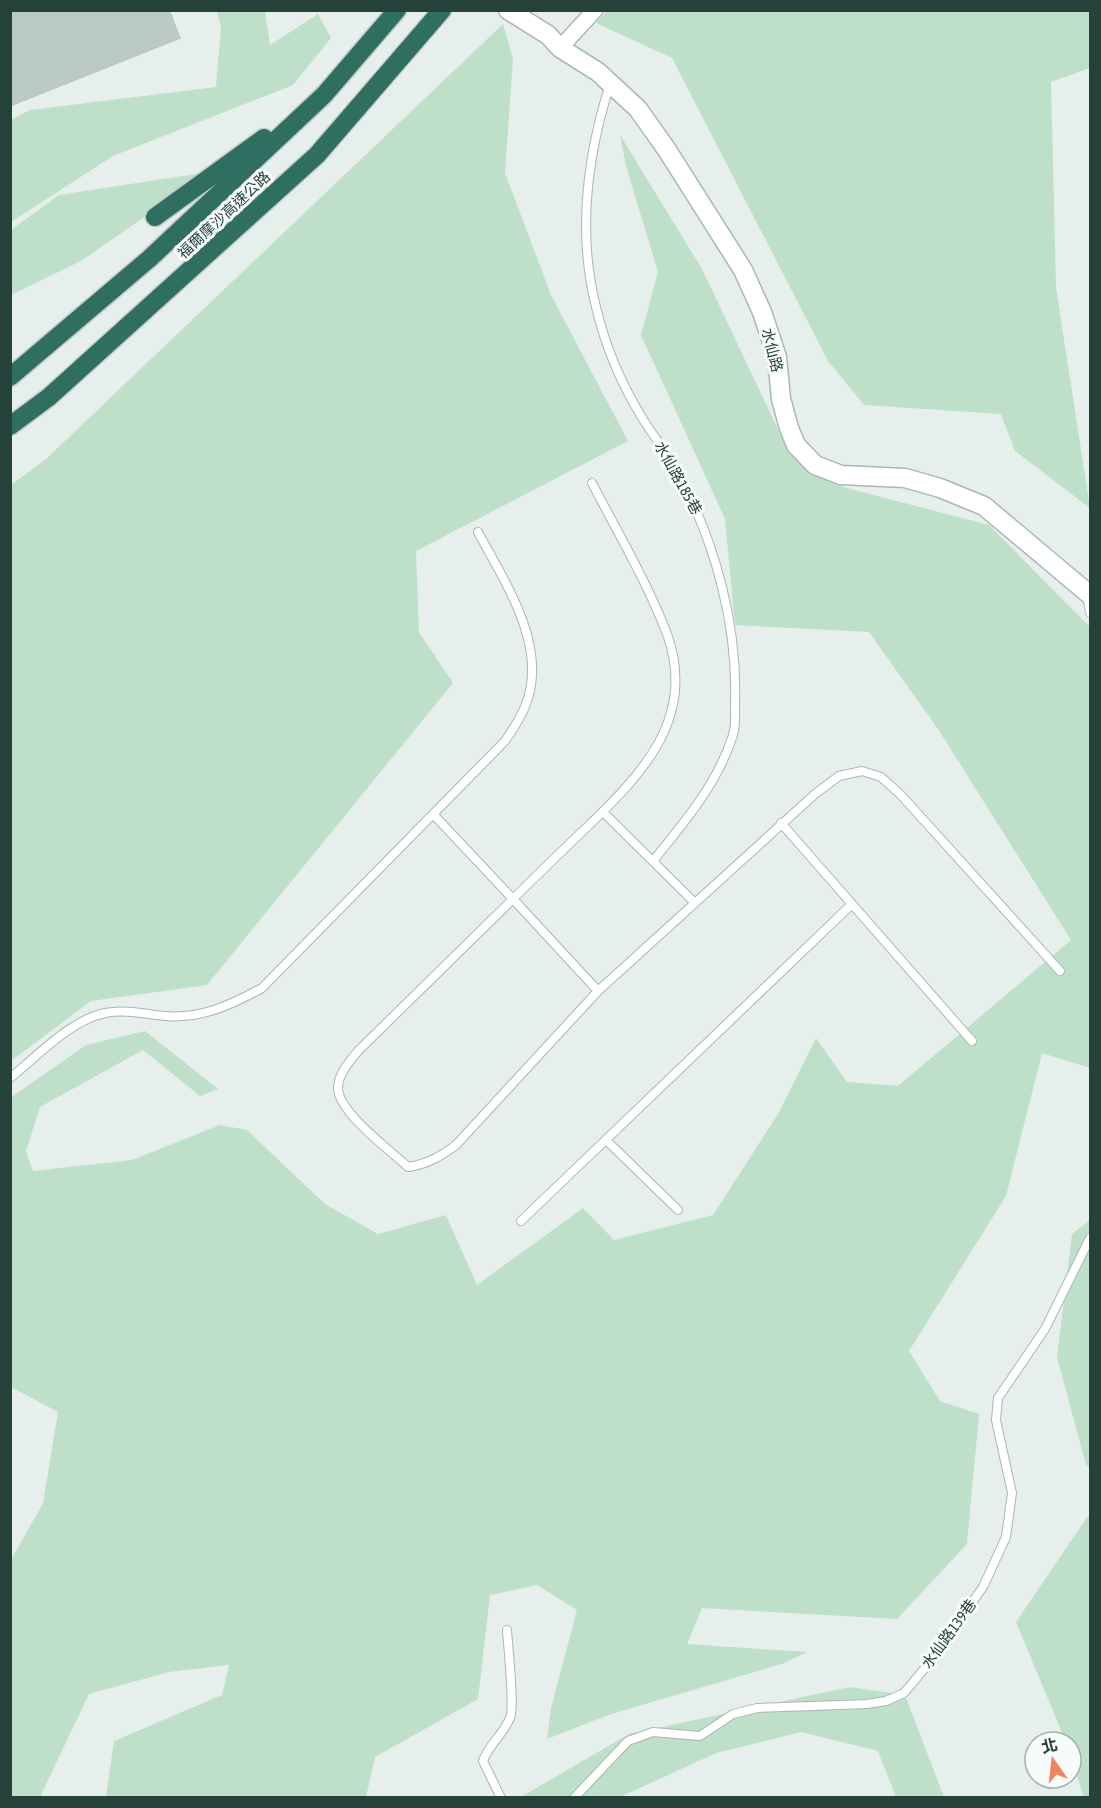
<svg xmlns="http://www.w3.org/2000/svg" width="1101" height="1808" font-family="'Asap Condensed','Noto Sans TC',sans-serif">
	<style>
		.green { fill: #bfe0c8 }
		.building { fill: #bbcac4; stroke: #b8c9c2; stroke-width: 1.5 }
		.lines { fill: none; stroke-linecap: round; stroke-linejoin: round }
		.service-casing { stroke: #a8b8b2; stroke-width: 10 }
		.minor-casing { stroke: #a8b8b2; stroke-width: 18 }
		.tertiary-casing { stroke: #a8b8b2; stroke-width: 21 }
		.motorway-casing { stroke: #c2cac8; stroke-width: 21 }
		.service { stroke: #fff; stroke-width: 8 }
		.minor { stroke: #fff; stroke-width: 15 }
		.tertiary { stroke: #fff; stroke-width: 18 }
		.motorway { stroke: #2f6f62; stroke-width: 18 }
		.labels { text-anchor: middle; stroke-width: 6; stroke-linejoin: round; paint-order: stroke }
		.street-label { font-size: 15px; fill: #24423a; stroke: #f7fbf9 }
	</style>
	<rect width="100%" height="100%" fill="#e6efeb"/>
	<g class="green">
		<polygon points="217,11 265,11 270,45 318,14 331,38 293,85 113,156 11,222 11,120 30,110 216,87 221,28"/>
		<polygon points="607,11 1090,11 1090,68 1051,82 1056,288 1090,508 1015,451 1001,414 864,405 828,361 672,58 596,23"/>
		<polygon points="503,24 513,59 505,173 551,295 628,441 416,551 419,632 453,683 207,985 91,1001 11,1061 11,485 46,459"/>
		<polygon points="620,135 702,269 785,444 843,487 989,525 1090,627 1090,1068 1042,1053 1006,1196 909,1351 940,1401 979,1414 967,1544 897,1619 702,1608 687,1644 807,1652 782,1664 611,1714 547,1739 551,1708 577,1610 537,1585 490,1595 478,1699 375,1757 366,1797 106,1797 114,1741 222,1695 229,1665 169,1672 89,1694 40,1797 11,1797 11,1560 43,1503 58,1412 11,1387 10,1098 86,1045 145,1031 218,1089 200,1096 143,1050 40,1107 26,1151 33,1171 132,1160 220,1125 247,1130 325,1204 378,1234 446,1215 477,1285 583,1208 614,1240 713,1215 778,1114 816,1038 847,1082 898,1086 1071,940 938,729 869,632 735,625 725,519 641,335 658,272 626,166"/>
		<polygon points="209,172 81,261 11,295 11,230 59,195"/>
		<polygon points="1090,1220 1090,1467 1086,1465 1057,1357 1072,1234"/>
		<polygon points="1088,1516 1090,1520 1090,1797 1084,1798 1071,1757 1071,1742 1066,1742 1016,1622"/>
		<polygon points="850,1687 905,1695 944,1797 896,1797 878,1751 801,1732 716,1753 620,1797 519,1798 629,1734"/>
	</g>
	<polygon class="building" points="10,10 169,10 180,38 10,106"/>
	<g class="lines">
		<defs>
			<g id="service">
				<path d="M610 84C587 156 577 232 596 307 605 345 621 383 641 416 652 435 668 453 678 473 715 542 738 625 735 704 735 714 736 726 733 735 718 783 684 823 653 861"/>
				<path d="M592 483C618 533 647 582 667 634 697 717 643 773 588 826 563 850 538 874 513 899L598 991"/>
				<polyline points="1087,594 1090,613"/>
				<polyline points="603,812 694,902"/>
				<path d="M434 815 513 899 358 1051C350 1061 338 1074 338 1088 338 1112 390 1150 408 1167 427 1164 440 1157 456 1145L598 991 815 794 839 776 862 771 881 777 900 794 1060 971"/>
				<polyline points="781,823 972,1041"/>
				<path d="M10 1078C39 1055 69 1021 105 1013 125 1009 145 1014 165 1016 201 1019 231 1005 262 988L505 741C512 731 519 720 524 709 551 649 505 583 478 532"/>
				<polyline points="606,1140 678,1210"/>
				<polyline points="521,1221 851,905"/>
				<path d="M501 1798 483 1761C489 1744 503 1735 510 1718 515 1707 508 1647 507 1630"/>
				<polyline points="574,1798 628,1741 653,1732 700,1736 733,1714 757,1708 867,1704 886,1701 904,1693 930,1662 983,1587 1006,1537 1012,1493 996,1420 998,1398 1045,1329 1090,1238"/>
			</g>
			<polyline id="minor" points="560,48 595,10"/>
			<polyline id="tertiary" points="508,10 548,35 560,48 598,72 638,109 667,150 743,270 762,312 777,357 781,399 789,428 796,445 815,465 841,475 905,478 940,488 984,506 1090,595"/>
			<g id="motorway">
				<polyline points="155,217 264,138"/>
				<polyline points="10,377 149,259 324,95 397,10"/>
				<polyline points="10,426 49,397 317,155 442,10"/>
			</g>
		</defs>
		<use href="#service" class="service-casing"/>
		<use href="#minor" class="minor-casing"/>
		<use href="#tertiary" class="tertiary-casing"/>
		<use href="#motorway" class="motorway-casing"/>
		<use href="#service" class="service"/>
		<use href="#minor" class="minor"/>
		<use href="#tertiary" class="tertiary"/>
		<use href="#motorway" class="motorway"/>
	</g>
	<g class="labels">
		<g class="street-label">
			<text transform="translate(224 215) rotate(-43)" y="5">福爾摩沙高速公路</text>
			<text transform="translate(772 350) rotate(76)" y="5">水仙路</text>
			<text transform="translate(678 478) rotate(61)" y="5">水仙路185巷</text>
			<text transform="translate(949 1634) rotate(-54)" y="5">水仙路139巷</text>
		</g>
	</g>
	<rect width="1101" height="1808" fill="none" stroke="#24423a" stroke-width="24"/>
	<g transform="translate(1053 1760) rotate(346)"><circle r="28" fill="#f7fbf9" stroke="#a3b1ad" stroke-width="1.5"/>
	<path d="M0-4.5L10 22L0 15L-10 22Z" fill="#f4845f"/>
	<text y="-9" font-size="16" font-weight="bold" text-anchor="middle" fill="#24423a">北</text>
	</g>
</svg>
